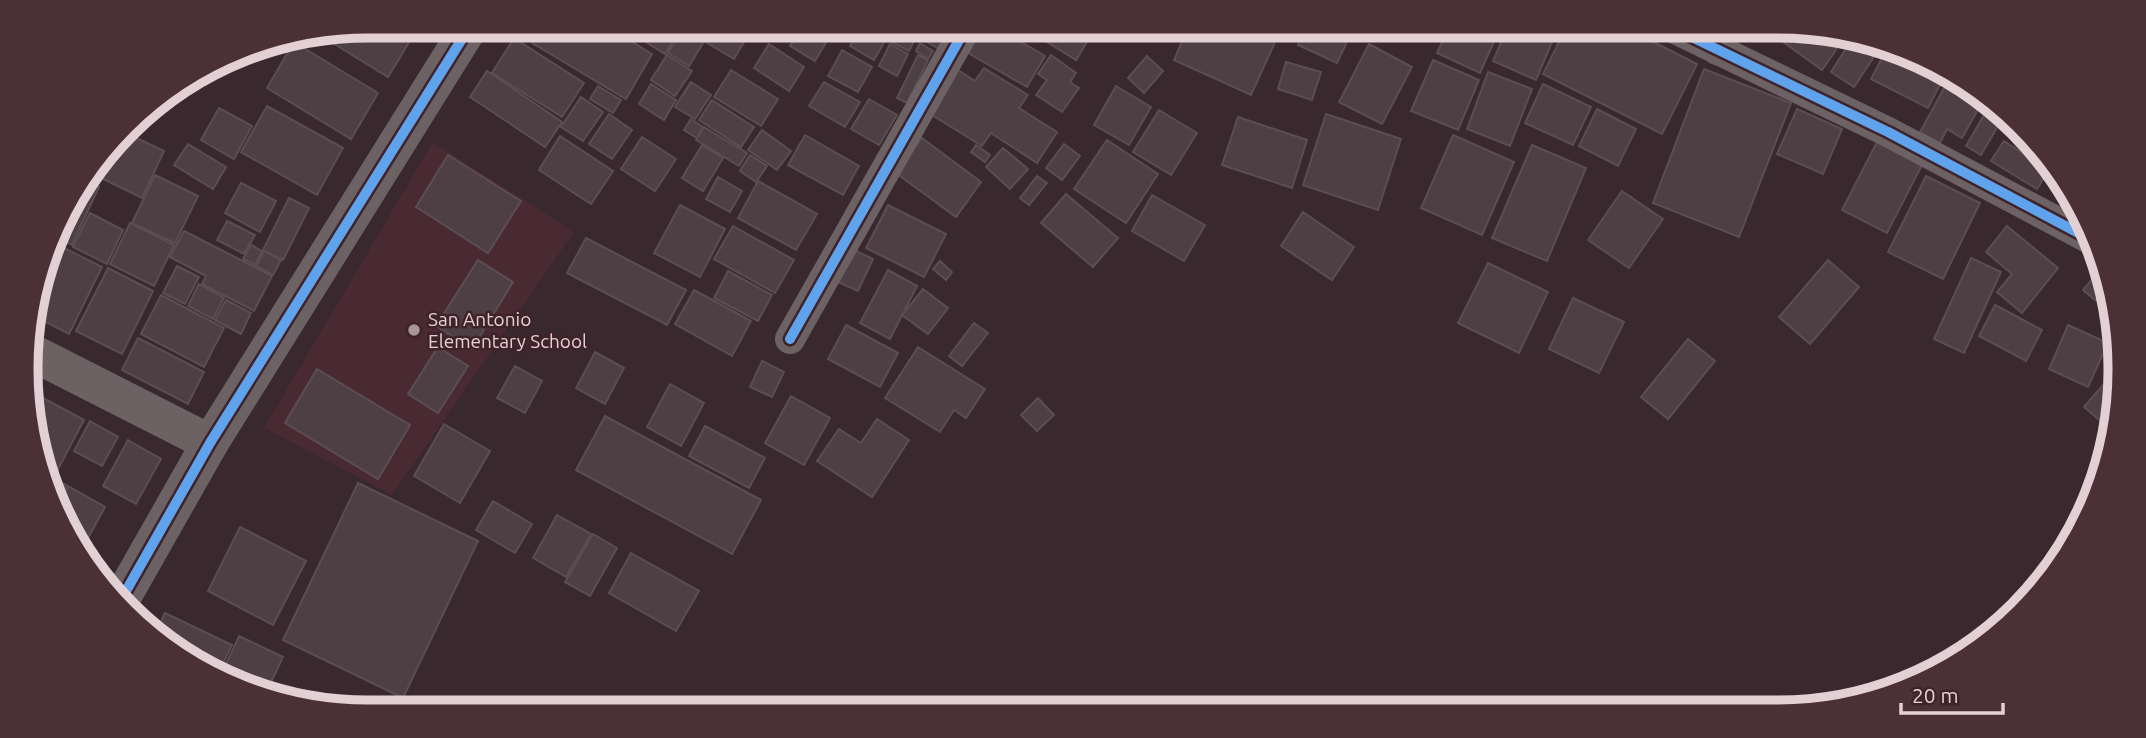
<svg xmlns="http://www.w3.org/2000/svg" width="2146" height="738" font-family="Ubuntu,sans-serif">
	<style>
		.built { fill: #4a2a32 }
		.building { fill: #4d3f43; stroke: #5b4e52; stroke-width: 2 }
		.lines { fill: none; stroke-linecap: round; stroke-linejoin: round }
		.minor { stroke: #6c6264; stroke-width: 30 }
		.tertiary { stroke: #6c6264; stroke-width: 37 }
		.cycleway-casing { stroke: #3f222a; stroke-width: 15 }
		.cycleway { stroke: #60a3ed; stroke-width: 10 }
		.poi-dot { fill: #a8959a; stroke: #3f222a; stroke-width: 2.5 }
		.labels { text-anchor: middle; stroke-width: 5; stroke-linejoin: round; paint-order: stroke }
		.poi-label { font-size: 19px; fill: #e3d0d4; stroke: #3f222a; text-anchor: start }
		.rim { fill: none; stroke: #e3d0d4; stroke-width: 9 }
	</style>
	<rect width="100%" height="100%" fill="#39282d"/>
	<polygon class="built" points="433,142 574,232 392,495 264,428"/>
	<g class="building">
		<polygon points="369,26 402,26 414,34 388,77 323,37"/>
		<polygon points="412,26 435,26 428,37"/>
		<polygon points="541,26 606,26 652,54 626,99 532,43"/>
		<polygon points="620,26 643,26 637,36"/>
		<polygon points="645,26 682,26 665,54 638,37"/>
		<polygon points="690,26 729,26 747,37 734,59 687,31"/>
		<polygon points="801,26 835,27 815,61 790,46"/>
		<polygon points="862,26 892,28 874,60 850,46"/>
		<polygon points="915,26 952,26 939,49 911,33"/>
		<polygon points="984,26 995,26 1045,56 1027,87 968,53"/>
		<polygon points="1035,26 1066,26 1088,40 1076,60 1031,32"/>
		<polygon points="1189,26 1245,26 1276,40 1251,95 1174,60"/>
		<polygon points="1306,26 1342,26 1352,31 1337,63 1298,45"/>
		<polygon points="1404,26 1432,26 1426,37"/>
		<polygon points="1450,26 1501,26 1480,73 1437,53"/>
		<polygon points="1508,26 1559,26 1536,80 1493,61"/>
		<polygon points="1567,26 1622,26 1697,64 1662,134 1543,74"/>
		<polygon points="1761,26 1777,26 1845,37 1822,70"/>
		<polygon points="682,30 703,43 689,66 668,53"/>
		<polygon points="896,30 915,39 909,51 891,42"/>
		<polygon points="1854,36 1881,46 1854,87 1831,72"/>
		<polygon points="514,38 584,83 562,117 492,73"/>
		<polygon points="294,42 378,93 351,139 267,88"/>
		<polygon points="920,43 933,51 928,59 916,51"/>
		<polygon points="769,44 804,67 789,91 754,68"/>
		<polygon points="890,44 908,54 897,76 879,66"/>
		<polygon points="1369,44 1412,67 1382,124 1339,102"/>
		<polygon points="1887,48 1944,77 1928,108 1871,79"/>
		<polygon points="842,50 872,67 858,92 828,76"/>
		<polygon points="667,55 692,71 675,96 651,80"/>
		<polygon points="918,55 928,60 907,103 897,98"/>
		<polygon points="1051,55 1076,73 1070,82 1079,88 1062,112 1036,95 1047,80 1038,74"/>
		<polygon points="1147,56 1163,71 1144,93 1128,78"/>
		<polygon points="1433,60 1479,80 1458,130 1411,111"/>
		<polygon points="1286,62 1321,72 1312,100 1278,89"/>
		<polygon points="955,68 975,81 984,68 1028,95 1019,108 1057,132 1037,163 991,133 982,146 927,112"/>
		<polygon points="1704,69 1791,103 1739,237 1653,203"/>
		<polygon points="731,70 778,99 761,126 714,97"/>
		<polygon points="487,71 562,122 545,147 470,97"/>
		<polygon points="1488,72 1532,89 1510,146 1467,129"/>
		<polygon points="1949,79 1985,97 1962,138 1947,129 1940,143 1920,132"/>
		<polygon points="691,82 711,95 695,119 675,107"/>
		<polygon points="824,82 860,102 845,127 809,106"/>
		<polygon points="651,84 676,100 664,120 639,104"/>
		<polygon points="1543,84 1591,107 1573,145 1525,123"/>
		<polygon points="598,86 621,100 613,113 590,99"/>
		<polygon points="1116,86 1151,107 1129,145 1094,125"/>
		<polygon points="581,97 603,112 583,141 561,127"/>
		<polygon points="869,99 897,115 879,145 851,129"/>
		<polygon points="712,100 754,127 741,147 699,120"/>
		<polygon points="1991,103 2003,117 1981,155 1966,146"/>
		<polygon points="267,106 343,148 317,195 241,152"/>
		<polygon points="219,108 252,126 234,159 201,140"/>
		<polygon points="1597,109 1636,129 1618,166 1579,146"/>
		<polygon points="1797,109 1842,129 1823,174 1777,154"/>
		<polygon points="1159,110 1197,133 1171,175 1133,152"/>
		<polygon points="609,114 632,130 612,159 589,144"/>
		<polygon points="1326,114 1401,139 1378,210 1303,185"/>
		<polygon points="1238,117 1307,140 1292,188 1222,165"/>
		<polygon points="691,119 703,127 697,138 684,130"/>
		<polygon points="704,127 747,153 739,166 696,140"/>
		<polygon points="762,130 791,151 777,170 748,150"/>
		<polygon points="126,133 164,151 142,198 103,179"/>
		<polygon points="805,135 859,166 843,195 788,165"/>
		<polygon points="1453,135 1514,162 1482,235 1421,208"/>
		<polygon points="560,136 613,171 591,204 539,170"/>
		<polygon points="642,137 676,159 655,191 621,169"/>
		<polygon points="922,138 981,182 956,217 896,173"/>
		<polygon points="1107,140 1158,174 1126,223 1074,189"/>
		<polygon points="2004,141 2049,170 2037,189 1991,161"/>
		<polygon points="1877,142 1922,165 1887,233 1842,210"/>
		<polygon points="119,143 107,168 102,165"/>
		<polygon points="188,144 226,167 213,189 174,165"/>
		<polygon points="1064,144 1080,156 1062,180 1046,168"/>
		<polygon points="702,145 723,158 703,191 682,178"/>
		<polygon points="976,145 990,155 985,162 971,152"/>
		<polygon points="1532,145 1586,168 1547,261 1492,238"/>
		<polygon points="1003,148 1028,169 1010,189 986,167"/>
		<polygon points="448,155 521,201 488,253 416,207"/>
		<polygon points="750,155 767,166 756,182 740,171"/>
		<polygon points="155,175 198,196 175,243 132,223"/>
		<polygon points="1037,176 1047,183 1029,205 1020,198"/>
		<polygon points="1926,176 1980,203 1943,279 1888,252"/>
		<polygon points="718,177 742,191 730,212 706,199"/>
		<polygon points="758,181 817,214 796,250 738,218"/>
		<polygon points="89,182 99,187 72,245 56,237 62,217"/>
		<polygon points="241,183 276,201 260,232 225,213"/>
		<polygon points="2065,188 2077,206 2073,211 2057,198"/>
		<polygon points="1622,191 1663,219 1629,268 1588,240"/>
		<polygon points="1066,194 1118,238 1093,267 1041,223"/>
		<polygon points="1152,195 1205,225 1184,261 1132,231"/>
		<polygon points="289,198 309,208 283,260 263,250"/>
		<polygon points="680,205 725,229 700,277 654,253"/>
		<polygon points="888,205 946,234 924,277 866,248"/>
		<polygon points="1303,212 1354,247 1332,280 1281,246"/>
		<polygon points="90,213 123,230 107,264 73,247"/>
		<polygon points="227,221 255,235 244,254 217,240"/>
		<polygon points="130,223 174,245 154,286 110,264"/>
		<polygon points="733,226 794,260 775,293 714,259"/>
		<polygon points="2007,226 2058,268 2022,313 1997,292 2012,274 1986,252"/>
		<polygon points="184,231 272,276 254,311 202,284 206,276 170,257"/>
		<polygon points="586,238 686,290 667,325 567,273"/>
		<polygon points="54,243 102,267 69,334 32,315"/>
		<polygon points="251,245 262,251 255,265 243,259"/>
		<polygon points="854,250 873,259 858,291 838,282"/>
		<polygon points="264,251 281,260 273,275 256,266"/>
		<polygon points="1971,258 2001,272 1964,353 1934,339"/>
		<polygon points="478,260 513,282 472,349 436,326"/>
		<polygon points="1828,260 1859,287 1810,344 1779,317"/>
		<polygon points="940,261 952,272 946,280 933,269"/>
		<polygon points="1488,263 1548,292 1519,353 1458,323"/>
		<polygon points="177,266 199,277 185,304 163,293"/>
		<polygon points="108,268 153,291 122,354 76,331"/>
		<polygon points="888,270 917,286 890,339 860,323"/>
		<polygon points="728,271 772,295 758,321 714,298"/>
		<polygon points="2099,271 2110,303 2105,308 2083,290"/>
		<polygon points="199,284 224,298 213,319 188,306"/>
		<polygon points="923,289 948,308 928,334 902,315"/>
		<polygon points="694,290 751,321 732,356 675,324"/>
		<polygon points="161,295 224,328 204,367 141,334"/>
		<polygon points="1573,298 1624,322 1599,373 1549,349"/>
		<polygon points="226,300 251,313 241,334 215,320"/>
		<polygon points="1995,305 2042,330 2026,361 1979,336"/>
		<polygon points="974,323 988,333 962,366 949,356"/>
		<polygon points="846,325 898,353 880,387 828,359"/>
		<polygon points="2068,325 2108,343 2088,387 2049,369"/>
		<polygon points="138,338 204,372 188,404 122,370"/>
		<polygon points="1688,339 1715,361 1668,419 1641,397"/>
		<polygon points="438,347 468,366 438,413 408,394"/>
		<polygon points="918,347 985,389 966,418 954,410 940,432 885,398"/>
		<polygon points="595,352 624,368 605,404 576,388"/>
		<polygon points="762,361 784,372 772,397 750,387"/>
		<polygon points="515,366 542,381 525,413 497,398"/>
		<polygon points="317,369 410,425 378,479 285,423"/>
		<polygon points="2110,377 2113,380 2110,429 2084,407"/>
		<polygon points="670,384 704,403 681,446 647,427"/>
		<polygon points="791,396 830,418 804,465 765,443"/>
		<polygon points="43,398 84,420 57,471 38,457 35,414"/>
		<polygon points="1038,398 1054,415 1037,431 1021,415"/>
		<polygon points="605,416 761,500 732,554 576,470"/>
		<polygon points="877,419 909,440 872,497 817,461 839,429 861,443"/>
		<polygon points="90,421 118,437 102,466 74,451"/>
		<polygon points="444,424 490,451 460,503 414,476"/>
		<polygon points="705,426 765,458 749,488 689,456"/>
		<polygon points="128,440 161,459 136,504 103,486"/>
		<polygon points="46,475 66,485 58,501"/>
		<polygon points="358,483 478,541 403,698 283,640"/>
		<polygon points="68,486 105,507 81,551 59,503"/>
		<polygon points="493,501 532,524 515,553 476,530"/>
		<polygon points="557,515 591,534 566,577 533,558"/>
		<polygon points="240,527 306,561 273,625 208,591"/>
		<polygon points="593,534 617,548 590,596 565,582"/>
		<polygon points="631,553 699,591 676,631 609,593"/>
		<polygon points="165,613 232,645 219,672 178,654 156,632"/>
		<polygon points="239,636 283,657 266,693 222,673"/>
	</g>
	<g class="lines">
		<g class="minor">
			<polyline points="1669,26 1888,132 2088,238"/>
			<polyline points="1717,50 1731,26"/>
			<polyline points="790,339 967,26"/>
		</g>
		<g class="tertiary">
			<polyline points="31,352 210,443"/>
			<polyline points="122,598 210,443 470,26"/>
		</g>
		<defs>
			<g id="cycleway">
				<polyline points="1669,26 1888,132 2088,238"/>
				<polyline points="790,339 967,26"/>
				<polyline points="122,598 210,443 470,26"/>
			</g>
		</defs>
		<use href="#cycleway" class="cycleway-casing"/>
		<use href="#cycleway" class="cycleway"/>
	</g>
	<circle class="poi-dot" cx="414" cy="330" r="7"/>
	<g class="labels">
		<g class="poi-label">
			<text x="428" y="326">San Antonio<tspan x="428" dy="22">Elementary School</tspan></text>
		</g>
	</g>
	<path d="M0 0H2146V738H0ZM368 38H1778A330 330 0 0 1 2108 368V370A330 330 0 0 1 1778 700H368A330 330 0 0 1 38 370V368A330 330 0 0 1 368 38Z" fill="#4c3038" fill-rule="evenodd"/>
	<path class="rim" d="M368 38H1778A330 330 0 0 1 2108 368V370A330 330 0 0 1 1778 700H368A330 330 0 0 1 38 370V368A330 330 0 0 1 368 38Z"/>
	<path d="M1901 703v10h102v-10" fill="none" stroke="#e3d0d4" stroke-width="3.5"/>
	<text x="1912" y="703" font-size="21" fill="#e3d0d4" stroke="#3f222a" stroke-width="5" paint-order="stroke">20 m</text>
</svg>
